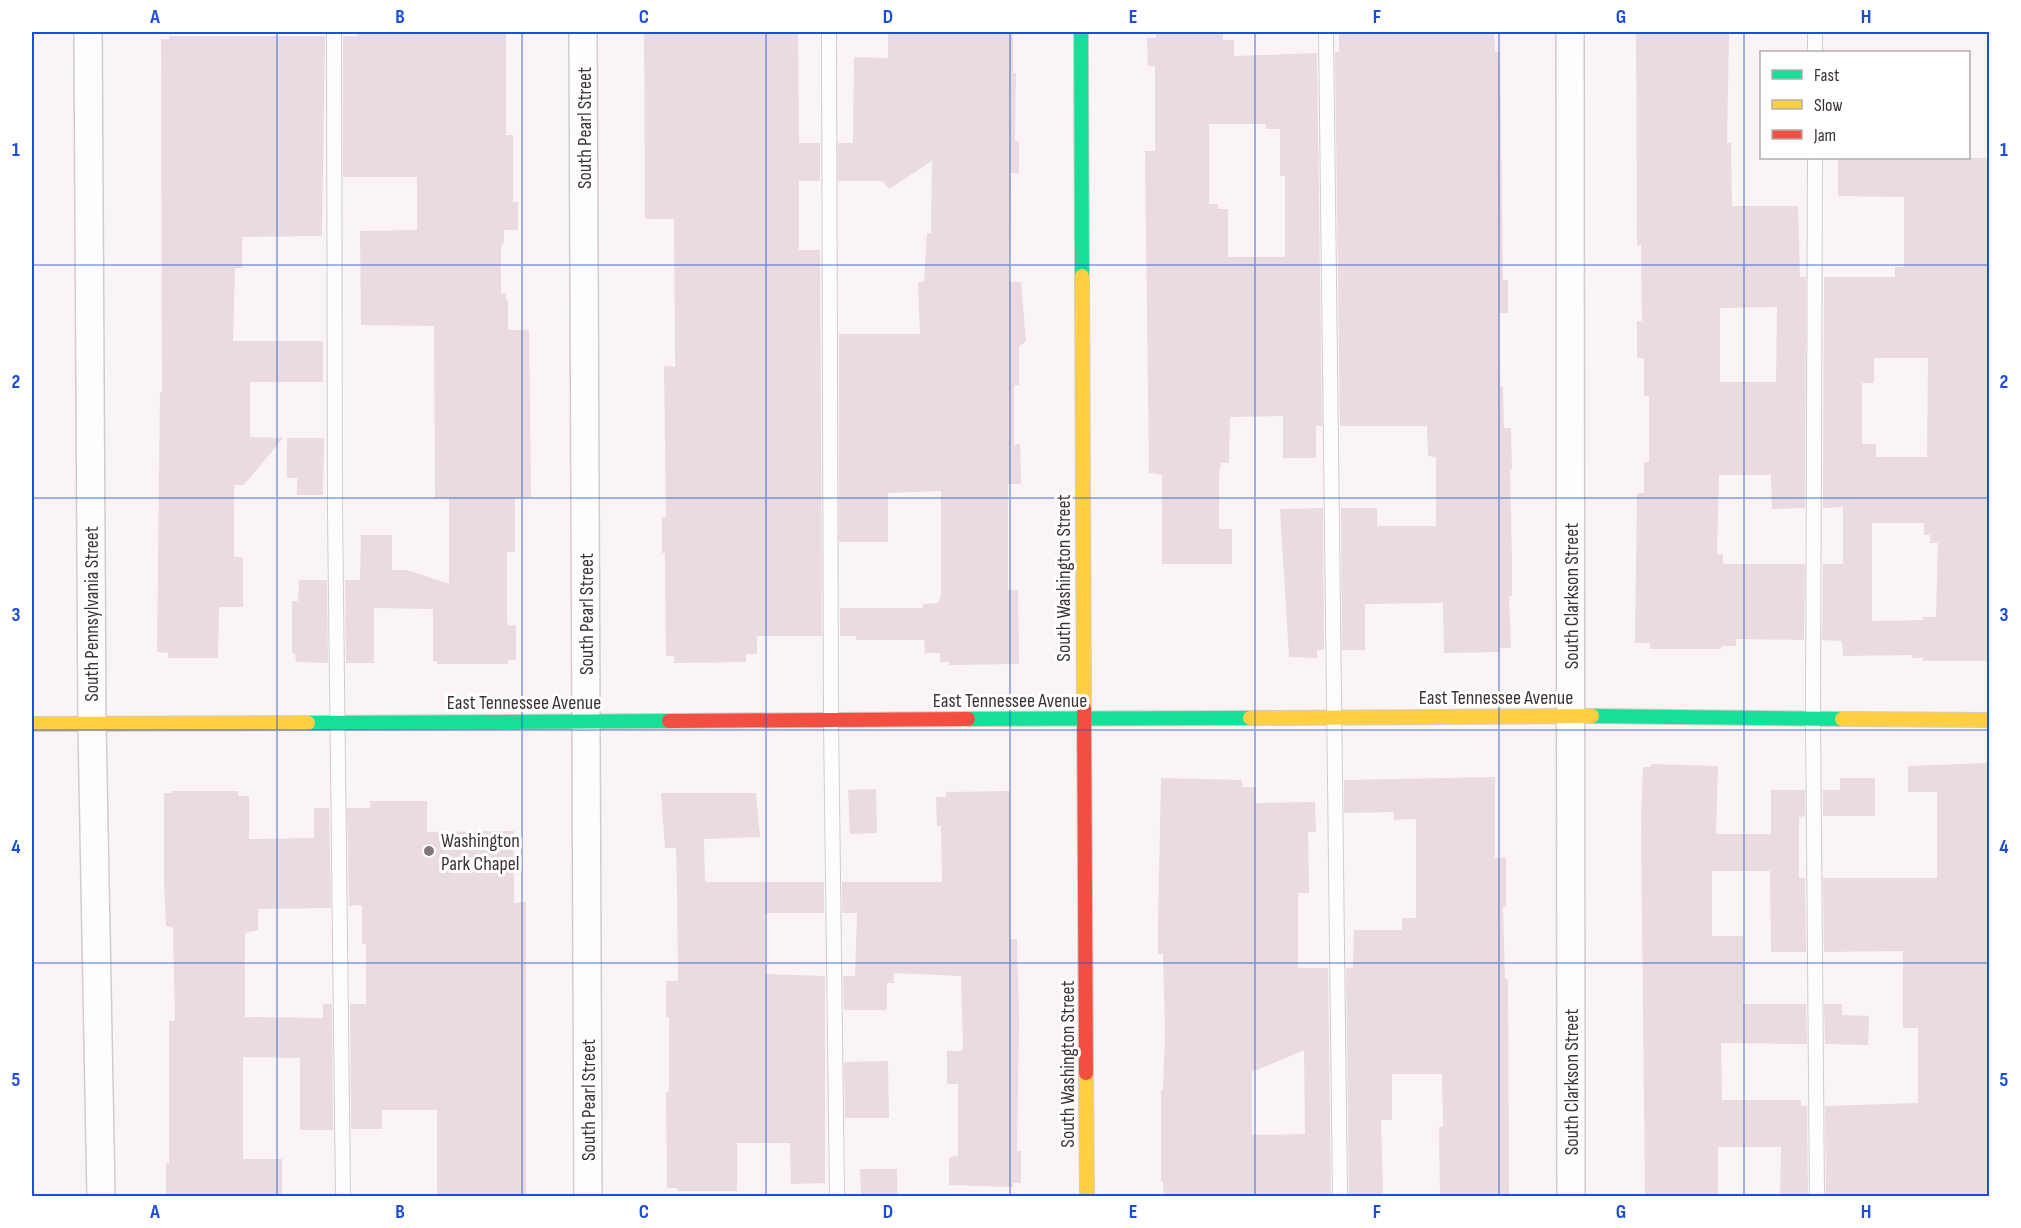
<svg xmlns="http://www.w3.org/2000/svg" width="2021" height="1228" font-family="'Sofia Sans Condensed',sans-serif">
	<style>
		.building { fill: #e9dbde; fill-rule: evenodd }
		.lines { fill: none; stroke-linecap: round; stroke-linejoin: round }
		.lane-casing { stroke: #d3cccd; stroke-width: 16 }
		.street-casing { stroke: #d3cccd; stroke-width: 30 }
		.fast-casing { stroke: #d3cccd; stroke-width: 16 }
		.slow-casing { stroke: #d3cccd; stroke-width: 16 }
		.jam-casing { stroke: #d3cccd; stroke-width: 16 }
		.lane { stroke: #fefdfe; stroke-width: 14 }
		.street { stroke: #fefdfe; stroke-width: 27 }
		.fast { stroke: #16e098; stroke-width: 14 }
		.slow { stroke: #ffcf43; stroke-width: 14 }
		.jam { stroke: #f24e42; stroke-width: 14 }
		.grid { fill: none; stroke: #1d4ed8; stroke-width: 1.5; stroke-opacity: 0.55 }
		.poi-dot { fill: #7f7778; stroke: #fff; stroke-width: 2 }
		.labels { text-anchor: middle; stroke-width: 6; stroke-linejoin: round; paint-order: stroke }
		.street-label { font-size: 20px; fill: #3d3334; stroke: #fff }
		.poi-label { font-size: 20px; fill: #3d3334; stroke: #fff; text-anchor: start }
		.neatline { fill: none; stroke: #1d4ed8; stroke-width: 2 }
		.grid-label { font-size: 20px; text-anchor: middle; font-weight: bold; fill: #1d4ed8 }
	</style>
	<rect width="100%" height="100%" fill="#faf4f5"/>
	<g class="building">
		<polygon points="357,32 506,32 506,135 513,135 513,202 518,202 518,230 504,230 504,243 501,244 501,293 506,293 506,300 508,300 508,330 529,330 531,497 515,498 515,552 507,552 507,620 508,626 516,625 516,660 508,660 508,664 437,664 437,661 433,661 433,609 374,608 374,663 346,663 345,580 360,580 361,535 392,535 392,570 407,570 449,584 449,498 435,498 434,326 361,325 360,231 417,230 417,177 343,177 343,36 357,36"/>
		<polygon points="644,32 798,32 799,143 820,143 820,181 799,181 799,250 820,250 822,636 757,636 757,654 746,654 746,662 674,663 674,656 666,656 665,553 662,553 662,517 666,517 664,366 675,367 675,361 674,219 645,219"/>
		<polygon points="888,32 1013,32 1013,73 1016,73 1015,141 1019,141 1019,173 1011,173 1009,282 1021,282 1026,341 1019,347 1019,385 1014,385 1014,445 1020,444 1021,484 1008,484 1008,590 1018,590 1019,664 949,665 949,662 940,662 940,653 925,653 924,640 856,640 856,636 840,636 840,608 923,608 923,604 939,603 941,594 941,491 888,493 888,542 839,542 839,334 920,334 918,282 924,282 927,233 931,233 932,161 889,189 883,181 838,181 838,143 853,143 854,57 888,58"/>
		<polygon points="1339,32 1494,32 1495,52 1500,52 1503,280 1508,280 1508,313 1499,313 1500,387 1503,387 1504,428 1511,428 1512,469 1510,469 1512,559 1512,596 1509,596 1511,648 1500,648 1500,652 1444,653 1443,603 1365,604 1365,650 1342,650 1341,508 1377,508 1377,526 1436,526 1436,457 1428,456 1427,426 1340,426 1335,52 1339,52"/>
		<path d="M1636 32H1729L1727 143H1731L1732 206H1798L1800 277H1806L1805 508 1772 509 1771 475H1719L1717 554H1723V564H1805L1804 640 1736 639V646H1721V649H1650V643H1635L1637 493H1644V462H1649V396H1644V358H1637V321H1642L1641 245H1637ZM1777 307 1776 382H1720V308Z"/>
		<path d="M1223 33V40H1234V56L1317 53 1322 426H1316V458H1283V416L1230 417 1229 463H1221L1219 475V529H1232V564H1162V475L1149 473 1145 151H1155V66H1148L1147 38H1156V34ZM1209 124H1266V129H1280V176H1285V257H1228V209H1218V204H1209Z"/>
		<polygon points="169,36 325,36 322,236 242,237 242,268 235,268 233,341 323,341 323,382 250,382 250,437 283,438 244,485 234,485 234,557 243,557 243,607 219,607 218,658 168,658 168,653 157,652 160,392 162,392 161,39 169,39"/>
		<path d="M1838 158H1989V661H1923V658H1912V655L1843 656 1842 641 1822 640 1823 564H1843V507L1823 508 1824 277H1895V267H1904V197L1838 196ZM1874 358H1928L1927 457H1876V444H1862V383H1874ZM1872 523H1924V535H1930V543H1938L1936 617H1923V620L1872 621Z"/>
		<polygon points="287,438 324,438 323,495 297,495 297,478 287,478"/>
		<polygon points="1323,508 1324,650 1317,650 1317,658 1289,657 1280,509"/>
		<polygon points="299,580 327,580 328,663 296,662 295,653 292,653 292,601 298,601"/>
		<polygon points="1989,763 1989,1197 1928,1197 1928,1194 1826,1197 1825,1106 1918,1103 1918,1028 1903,1028 1903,951 1824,952 1823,878 1937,878 1937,792 1908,792 1908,766"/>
		<polygon points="1651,764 1718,766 1716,834 1771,834 1771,790 1805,790 1805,816 1799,817 1799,878 1805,878 1806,952 1771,952 1770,871 1712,871 1712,936 1743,936 1743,1004 1806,1004 1807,1044 1721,1043 1722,1100 1801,1100 1801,1106 1807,1106 1808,1197 1780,1197 1781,1147 1718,1147 1718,1195 1645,1197 1641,823 1643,767 1651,767"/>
		<polygon points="1495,777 1495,858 1506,857 1506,907 1503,907 1505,979 1508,979 1509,1197 1440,1197 1439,1127 1443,1127 1442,1074 1392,1074 1392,1120 1381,1120 1383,1196 1349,1196 1346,968 1353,968 1354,930 1402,930 1402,918 1416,918 1416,819 1394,820 1394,812 1344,813 1344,780"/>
		<path d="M1161 778 1242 780V787H1256V803L1315 802 1316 832H1308L1309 893H1298V968H1328L1331 1196 1164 1197 1163 1181H1161V1090H1163L1165 1034 1163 954H1158V925ZM1304 1050 1305 1134 1252 1135V1072Z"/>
		<polygon points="1840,778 1875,778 1875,816 1823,816 1823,790 1840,790"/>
		<polygon points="876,789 877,833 850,834 848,790"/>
		<polygon points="172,791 238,791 238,796 249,796 249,839 314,838 314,808 329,808 331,908 258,909 258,930 245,933 245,1017 323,1018 323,1004 332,1004 333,1130 300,1130 300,1058 243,1057 243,1159 282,1159 282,1197 166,1197 166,1163 169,1163 169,1021 175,1021 173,927 166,926 164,881 164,793 172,793"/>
		<polygon points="1010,791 1010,939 1017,939 1019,1022 1017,1151 1021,1151 1021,1183 1013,1183 1013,1187 949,1185 949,1157 958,1156 958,1084 947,1084 947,1051 961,1051 963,1047 961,976 894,973 894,983 887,983 887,1010 844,1010 843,976 855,976 857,913 842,913 842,882 942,882 941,826 937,826 936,797 946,797 946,792"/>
		<polygon points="661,793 756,793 760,837 704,839 705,882 824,882 824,913 765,913 765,974 825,976 825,1183 791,1184 790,1143 737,1143 737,1191 677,1191 677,1188 667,1188 666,1092 669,1092 669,1017 666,1017 666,981 678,981 677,889 676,848 665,848"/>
		<polygon points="370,801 427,801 427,832 514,831 514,903 526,902 526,1197 437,1197 437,1110 382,1110 382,1129 351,1129 350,1004 366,1004 366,944 362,944 362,905 349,906 347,808 370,808"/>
		<polygon points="1824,1004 1842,1004 1842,1015 1869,1016 1868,1045 1825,1044"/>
		<polygon points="888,1061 889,1118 845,1118 844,1062"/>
		<polygon points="860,1169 897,1169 897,1197 861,1197"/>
	</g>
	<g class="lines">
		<defs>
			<g id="lane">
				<polyline points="334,32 335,511 343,1196"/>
				<polyline points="829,32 831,719 837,1196"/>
				<polyline points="1326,32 1340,1196"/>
				<polyline points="1815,52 1815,32"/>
				<polyline points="1815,158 1813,717 1817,1196"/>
			</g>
			<g id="street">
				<polyline points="88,32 92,724 101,1196"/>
				<polyline points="583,32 588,1196"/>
				<polyline points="1570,32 1571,1196"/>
			</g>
			<g id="fast">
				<polyline points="1081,32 1082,276"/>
				<polyline points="1592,716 1842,719"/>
				<polyline points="968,719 1250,718"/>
				<polyline points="308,723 669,721"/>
			</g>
			<g id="slow">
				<polyline points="1082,276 1084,708"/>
				<polyline points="1250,718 1592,716"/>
				<polyline points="1842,719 1990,720"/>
				<polyline points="32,724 308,723"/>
				<polyline points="1086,1073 1087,1196"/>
			</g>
			<g id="jam">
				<polyline points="1084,708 1086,1073"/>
				<polyline points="669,721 968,719"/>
			</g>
		</defs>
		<use href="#lane" class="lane-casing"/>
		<use href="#street" class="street-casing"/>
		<use href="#fast" class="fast-casing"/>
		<use href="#slow" class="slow-casing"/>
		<use href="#jam" class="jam-casing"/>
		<use href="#lane" class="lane"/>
		<use href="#street" class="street"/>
		<use href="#fast" class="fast"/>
		<use href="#slow" class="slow"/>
		<use href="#jam" class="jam"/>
	</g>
	<path class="grid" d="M277 32V1196M522 32V1196M766 32V1196M1010 32V1196M1255 32V1196M1499 32V1196M1744 32V1196M32 265H1990M32 498H1990M32 730H1990M32 963H1990"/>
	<circle class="poi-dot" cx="429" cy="851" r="6"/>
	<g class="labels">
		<g class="street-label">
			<text transform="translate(584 128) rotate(-90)" y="7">South Pearl Street</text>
			<text transform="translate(1063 578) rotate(-90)" y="7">South Washington Street</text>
			<text transform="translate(1571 596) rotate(-90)" y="7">South Clarkson Street</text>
			<text transform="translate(91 614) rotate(-90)" y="7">South Pennsylvania Street</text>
			<text transform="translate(586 614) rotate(-90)" y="7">South Pearl Street</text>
			<text x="1496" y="704">East Tennessee Avenue</text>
			<text x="1010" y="707">East Tennessee Avenue</text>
			<text x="524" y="709">East Tennessee Avenue</text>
			<text transform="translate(1067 1064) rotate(-90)" y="7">South Washington Street</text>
			<text transform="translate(1571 1082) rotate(-90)" y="7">South Clarkson Street</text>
			<text transform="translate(588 1100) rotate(-90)" y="7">South Pearl Street</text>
		</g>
		<g class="poi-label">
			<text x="441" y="847">Washington<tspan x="441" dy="23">Park Chapel</tspan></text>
		</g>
	</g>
	<rect width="2021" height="1228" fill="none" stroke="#ffffff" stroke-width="66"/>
	<rect x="1760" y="51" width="210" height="108" fill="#ffffff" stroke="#b1adae" stroke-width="1.5"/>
	<rect x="1772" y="70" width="30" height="9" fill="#16e098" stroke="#b1adae" stroke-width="1.5"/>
	<text x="1814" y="81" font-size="18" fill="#3d3334">Fast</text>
	<rect x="1772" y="100" width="30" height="9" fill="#ffcf43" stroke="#b1adae" stroke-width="1.5"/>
	<text x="1814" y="111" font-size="18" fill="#3d3334">Slow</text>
	<rect x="1772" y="130" width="30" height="9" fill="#f24e42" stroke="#b1adae" stroke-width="1.5"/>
	<text x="1814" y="141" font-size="18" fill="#3d3334">Jam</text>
	<rect x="33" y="33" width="1955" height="1162" class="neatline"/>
	<g class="grid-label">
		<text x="155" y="23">A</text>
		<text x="400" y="23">B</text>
		<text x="644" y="23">C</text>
		<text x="888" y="23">D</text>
		<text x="1133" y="23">E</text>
		<text x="1377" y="23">F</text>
		<text x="1621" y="23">G</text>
		<text x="1866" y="23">H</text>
		<text x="16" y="156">1</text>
		<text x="2004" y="156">1</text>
		<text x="16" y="388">2</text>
		<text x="2004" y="388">2</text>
		<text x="16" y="621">3</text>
		<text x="2004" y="621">3</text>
		<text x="16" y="853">4</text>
		<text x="2004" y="853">4</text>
		<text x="16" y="1086">5</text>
		<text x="2004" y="1086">5</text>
		<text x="155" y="1218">A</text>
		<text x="400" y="1218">B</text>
		<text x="644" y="1218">C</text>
		<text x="888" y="1218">D</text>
		<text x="1133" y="1218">E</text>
		<text x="1377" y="1218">F</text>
		<text x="1621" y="1218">G</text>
		<text x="1866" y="1218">H</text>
	</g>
</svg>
